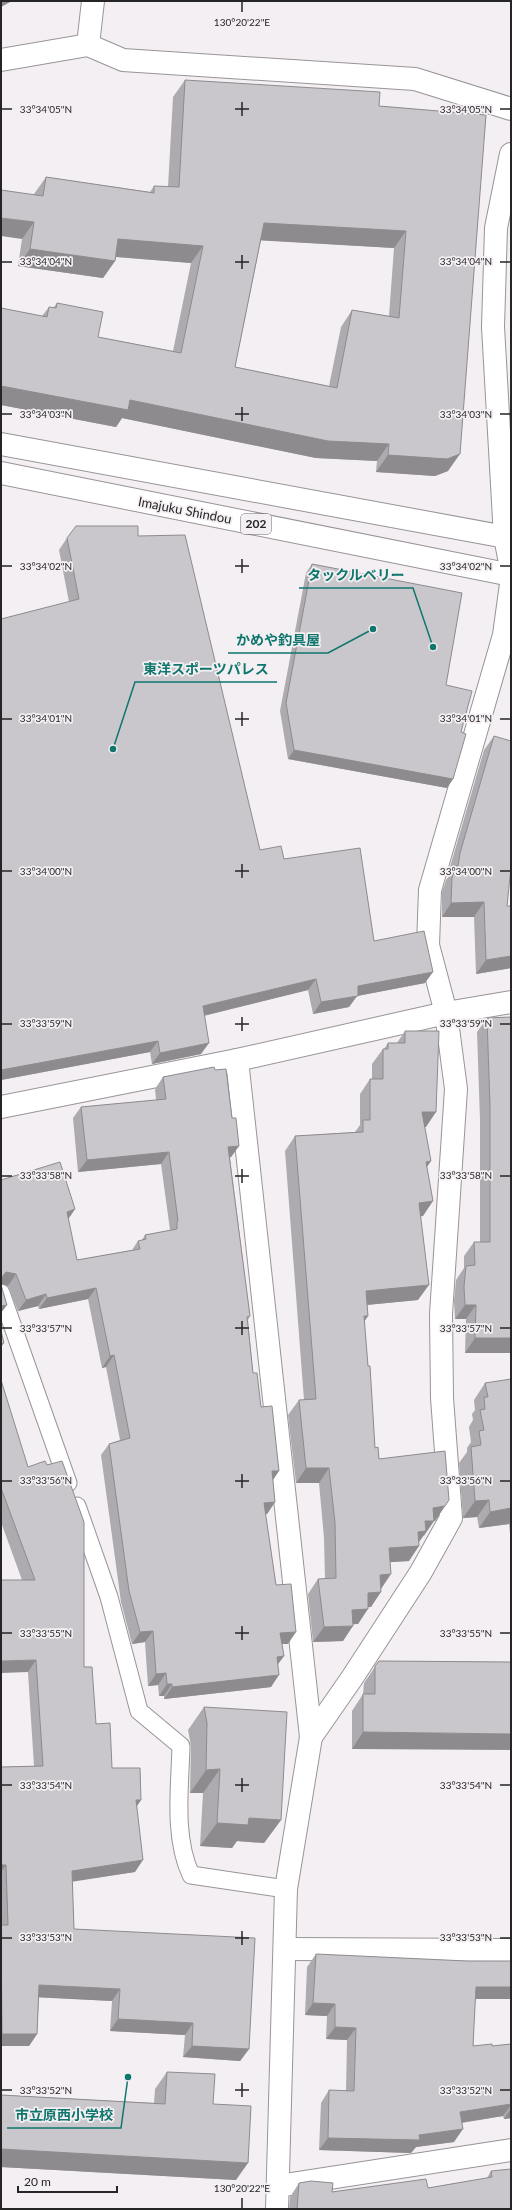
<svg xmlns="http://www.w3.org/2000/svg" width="512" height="2210" font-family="Lato,'Noto Sans JP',sans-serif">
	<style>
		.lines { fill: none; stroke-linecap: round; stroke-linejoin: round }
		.service-casing { stroke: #989497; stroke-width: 19 }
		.minor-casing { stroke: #989497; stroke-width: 24 }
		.trunk-casing { stroke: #989497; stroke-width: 24 }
		.service { stroke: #fff; stroke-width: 17 }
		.minor { stroke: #fff; stroke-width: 22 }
		.trunk { stroke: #fff; stroke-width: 22 }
		.wall { fill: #adabaf; fill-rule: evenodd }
		.shaded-wall { fill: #8d8b8e }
		.building { fill: #c9c7cb; stroke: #8d8b8e; fill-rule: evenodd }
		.ticks { fill: none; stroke: #262526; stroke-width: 1.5 }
		.labels { text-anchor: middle; stroke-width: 3.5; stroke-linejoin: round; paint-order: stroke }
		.shield { fill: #f4eff2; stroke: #646263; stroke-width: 1 }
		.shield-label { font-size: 12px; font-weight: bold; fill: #262526 }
		.street-label { font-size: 13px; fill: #262526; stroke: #f4eff2 }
		.ticks-label { font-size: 10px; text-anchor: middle; fill: #262526; stroke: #f4eff2; stroke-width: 3.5; stroke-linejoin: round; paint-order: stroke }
		.leader { fill: none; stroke: #0f766e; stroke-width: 1.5 }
		.callout-dot { fill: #0f766e; stroke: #f4eff2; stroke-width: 1.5 }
		.callout-label { font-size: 14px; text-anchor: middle; font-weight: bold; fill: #0f766e; stroke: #f4eff2; stroke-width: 3.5; stroke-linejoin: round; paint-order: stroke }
	</style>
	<rect width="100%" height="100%" fill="#f4eff2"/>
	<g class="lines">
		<defs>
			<g id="service">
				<polyline points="1,1293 68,1483"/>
				<path d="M77 1506 109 1597 139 1711 181 1746C180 1787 173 1837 191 1875L286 1889"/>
			</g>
			<g id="minor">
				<polyline points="88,45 93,1"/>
				<polyline points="1,60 88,45 123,60 415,79 511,109"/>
				<polyline points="511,154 496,228 493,327 505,537 511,568"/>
				<polyline points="237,1060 311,1737"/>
				<polyline points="1,1107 237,1060 446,1013 511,1002"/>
				<polyline points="285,1949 511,1950"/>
				<polyline points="278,2186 511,2150"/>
				<polyline points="277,2209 286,1889 311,1737 352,1678 421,1572 451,1518 442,1398 441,1314 456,1089 446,1013 428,945 430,890 504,635 511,584"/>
			</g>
			<g id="trunk">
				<polyline points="1,444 511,538"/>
				<polyline points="1,473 511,575"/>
			</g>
		</defs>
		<use href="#service" class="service-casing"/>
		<use href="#minor" class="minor-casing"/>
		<use href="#trunk" class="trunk-casing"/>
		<use href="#service" class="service"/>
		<use href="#minor" class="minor"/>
		<use href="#trunk" class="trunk"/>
	</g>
	<g class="wall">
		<path d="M185 80 379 106 486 115 448 471 435 476 376 472 377 461 316 458 122 418 116 427 1 405V308L42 316 49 307H54L57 303 98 337 173 351 191 263 115 257V261L103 278 18 266 22 239 34 194 46 177 150 192 154 186 168 187 173 97ZM261 240 394 248 389 316 352 310 341 327 329 386 235 367Z"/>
		<polygon points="138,536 260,850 284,859 374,941 425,983 357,996 349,1007 313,1014 308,990 204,1016 201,1054 152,1064 150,1052 1,1080 1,619 69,602 59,550 67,538"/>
		<polygon points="312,564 446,685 461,732 453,779 447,788 288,759 280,711 306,573"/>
		<polygon points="494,736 507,906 511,968 476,974 474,917 442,917 442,892 446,880 449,876 450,867 484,750"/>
		<polygon points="487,1018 511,1353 465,1353 466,1319 455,1319 454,1301 456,1280 464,1268 464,1256 474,1242 480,1242 480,1120 477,1032"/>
		<polygon points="405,1031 426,1127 425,1127 427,1168 423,1216 421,1216 418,1300 367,1305 368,1316 364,1321 375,1448 379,1459 445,1506 435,1521 434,1521 424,1536 423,1536 419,1542 409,1561 390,1562 381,1588 371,1607 368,1607 358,1624 353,1624 343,1641 313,1642 308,1594 318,1579 325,1579 324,1538 319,1483 296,1483 288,1415 299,1400 304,1400 285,1151 295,1136 355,1132 360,1125 360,1094 370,1079 372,1079 372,1064 383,1049 384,1049 388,1043 397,1043"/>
		<polygon points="215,1070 232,1118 239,1146 231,1157 230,1158 250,1316 248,1320 253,1373 261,1407 273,1480 275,1502 267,1514 265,1514 276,1585 288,1644 282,1644 284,1656 278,1664 271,1687 164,1699 164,1696 159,1696 158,1685 148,1686 145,1642 132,1644 121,1602 101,1455 109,1444 120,1440 106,1367 102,1368 88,1299 39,1309 38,1306 18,1311 8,1286 1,1284 75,1209 68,1219 77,1260 132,1250 138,1241 142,1240 145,1235 170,1230 161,1164 78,1172 73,1118 81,1107 156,1100 155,1089 163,1077"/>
		<polygon points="511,1379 511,1543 509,1524 479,1528 477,1517 463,1518 459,1463 467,1452 467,1448 471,1442 469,1427 473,1420 472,1414 475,1410 474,1400 485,1383"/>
		<polygon points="1,1380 84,1667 96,1724 112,1768 141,1800 137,1806 135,1872 72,1881 74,1929 249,2049 240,2061 183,2057 185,2035 110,2031 112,2001 39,1997 37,2034 29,2046 1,2046 1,1767 34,1766 22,1580 1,1522"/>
		<polygon points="379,1661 511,1662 352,1749 352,1711 363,1694 364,1683"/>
		<polygon points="204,1707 281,1820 264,1843 237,1841 232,1848 200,1846 203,1793 190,1793 191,1746 188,1730"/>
		<polygon points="316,1954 475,1999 473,2046 492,2046 511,2044 511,2118 504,2119 503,2116 462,2123 454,2142 416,2147 411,2153 319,2150 321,2103 329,2090 346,2091 347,2040 326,2039 327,2016 305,2015 307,1967"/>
		<polygon points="167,2072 213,2104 236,2180 1,2167 1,2095 154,2103 155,2089"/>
		<polygon points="491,2171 511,2209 289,2209 290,2197 299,2183 332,2192 428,2188 487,2178"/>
	</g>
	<g class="shaded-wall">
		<polygon points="1,1 12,1 1,7"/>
		<polygon points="1,218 34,222 22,239 1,236"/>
		<polygon points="264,223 406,231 394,248 252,240"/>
		<polygon points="118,239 203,246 191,263 106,256"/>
		<polygon points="30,249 115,261 103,278 18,266"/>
		<polygon points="1,386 130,400 389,444 377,461 316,458 122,418 116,427 1,405"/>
		<polygon points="460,454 448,471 435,476 376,472 388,455"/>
		<polygon points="294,750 453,779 447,788 288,759"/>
		<polygon points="484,902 474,917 442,917 451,903"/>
		<polygon points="511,956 511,968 476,974 486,960"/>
		<polygon points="433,972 425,983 357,996 349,1007 313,1014 321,1002 358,986"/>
		<polygon points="316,979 308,990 194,1018 203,1006"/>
		<polygon points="158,1041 150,1052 1,1080 1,1070"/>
		<polygon points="209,1043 201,1054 152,1064 160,1053"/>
		<polygon points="422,1112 436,1112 426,1127 412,1126"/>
		<polygon points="239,1146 231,1157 220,1159 228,1147"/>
		<polygon points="169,1152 161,1164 78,1172 87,1160"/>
		<polygon points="431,1161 421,1176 426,1162"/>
		<polygon points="433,1201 423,1216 409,1218 419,1203"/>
		<polygon points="75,1209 67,1221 67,1212"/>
		<polygon points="6,1272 16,1274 8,1286 1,1284 1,1278"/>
		<polygon points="429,1285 418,1300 355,1306 366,1291"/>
		<polygon points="96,1288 88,1299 39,1309 47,1298"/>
		<polygon points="46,1294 38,1306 18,1311 26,1300"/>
		<polygon points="7,1305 1,1313 1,1306"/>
		<polygon points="465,1305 476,1305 466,1319 455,1319"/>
		<polygon points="364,1316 368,1316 358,1331"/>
		<polygon points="475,1338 511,1338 511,1353 465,1353"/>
		<polygon points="4,1343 1,1347 1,1344"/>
		<polygon points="114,1355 106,1367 102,1368 110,1356"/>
		<polygon points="306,1468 329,1468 319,1483 296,1483"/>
		<polygon points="272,1471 279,1471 271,1483"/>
		<polygon points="489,1500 477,1517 463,1518 475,1501"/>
		<polygon points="275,1502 267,1514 256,1515 264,1503"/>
		<polygon points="445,1506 435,1521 434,1521 416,1546 419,1546 409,1561 378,1563 389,1548 433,1508"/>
		<polygon points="511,1508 511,1520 509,1524 479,1528 490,1512"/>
		<polygon points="391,1574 381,1589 380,1575"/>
		<polygon points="381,1592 371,1607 358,1608 368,1593"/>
		<polygon points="368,1609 358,1624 342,1625 352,1610"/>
		<polygon points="353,1626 343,1641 313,1642 324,1627"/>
		<polygon points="153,1631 145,1642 132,1644 140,1632"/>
		<polygon points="296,1632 288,1644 272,1644 280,1633"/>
		<polygon points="284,1656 275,1668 277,1657"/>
		<polygon points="36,1660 28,1672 1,1673 1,1661"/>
		<polygon points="166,1673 158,1685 148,1686 156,1674"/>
		<polygon points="279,1675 271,1687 164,1699 172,1687"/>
		<polygon points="167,1684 172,1684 164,1696 159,1696"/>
		<polygon points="363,1732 511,1734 511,1750 352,1749"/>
		<polygon points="220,1769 203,1793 190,1793 206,1770"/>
		<polygon points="136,1800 141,1800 133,1811"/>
		<polygon points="249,1818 281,1820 264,1843 237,1841 232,1848 200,1846 217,1823"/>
		<polygon points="143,1860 135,1872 64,1883 72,1871"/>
		<polygon points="2,1865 6,1865 1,1872 1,1866"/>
		<polygon points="39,1985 120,1989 112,2001 31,1997"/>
		<polygon points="476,1987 511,1987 511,1999 467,1999"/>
		<polygon points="313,2003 335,2004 327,2016 305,2015"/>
		<polygon points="118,2019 193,2023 185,2035 110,2031"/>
		<polygon points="335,2027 356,2028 347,2040 326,2039"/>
		<polygon points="2,2034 37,2034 29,2046 1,2046 1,2035"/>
		<polygon points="192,2046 249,2049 240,2061 183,2057"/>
		<polygon points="511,2104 511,2105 503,2116 452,2124 460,2112"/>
		<polygon points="511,2108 511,2118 504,2119"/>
		<polygon points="463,2129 454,2142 416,2147 411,2153 319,2150 328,2138 419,2135"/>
		<polygon points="1,2149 248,2163 236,2180 1,2167"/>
	</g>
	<g class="building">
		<path d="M185 80 380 92 379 106 486 115 460 454 447 459 388 455 389 444 328 441 130 400 128 410 1 386V308L47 317 49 307 56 308 57 303 103 312 98 337 181 353 203 246 118 239 115 261 30 249 34 222 1 218V190L43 196 46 177 154 193V186L179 187ZM264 223 406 231 399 318 352 310 337 388 235 367Z"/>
		<polygon points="76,526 138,526 138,536 185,535 260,850 281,846 284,859 360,848 374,941 424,931 433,972 358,986 358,996 321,1002 316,979 203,1006 209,1043 160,1053 158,1041 1,1070 1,619 79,599 67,538"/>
		<polygon points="312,564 462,593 446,685 472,691 461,732 466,734 453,779 294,750 286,703"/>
		<polygon points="494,736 511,741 511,867 507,906 511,906 511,956 486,960 484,902 451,903 452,878 456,866 458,866 460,853"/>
		<polygon points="511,1017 511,1338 475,1338 476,1305 465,1305 464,1287 466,1266 475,1265 474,1242 490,1242 490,1106 487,1018"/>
		<polygon points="405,1031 439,1031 436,1112 422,1112 431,1161 426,1162 433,1201 419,1203 429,1285 366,1291 368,1316 364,1316 368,1366 370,1366 375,1448 378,1447 379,1459 445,1451 449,1500 445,1506 433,1508 434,1521 425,1521 426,1531 418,1532 419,1546 389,1548 391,1574 380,1575 381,1592 368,1593 368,1609 352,1610 353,1626 324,1627 318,1579 336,1578 335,1523 329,1468 306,1468 299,1400 316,1399 295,1136 363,1132 363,1120 370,1120 370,1079 383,1079 383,1049 388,1049 388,1043 405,1043"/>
		<polygon points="214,1067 215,1070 226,1069 232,1118 236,1118 239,1146 228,1147 250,1316 247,1317 253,1373 257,1373 261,1407 272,1406 279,1471 272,1471 275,1502 264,1503 276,1585 291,1584 296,1632 280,1633 284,1656 277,1657 279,1675 172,1687 172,1684 167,1684 166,1673 156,1674 153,1631 140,1632 129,1591 109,1444 130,1438 114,1355 110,1356 96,1288 47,1298 46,1294 26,1300 16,1274 6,1272 1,1278 1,1180 60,1162 75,1209 67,1212 77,1260 140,1249 138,1241 146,1239 145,1235 177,1229 177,1221 178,1221 169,1152 87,1160 81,1107 166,1099 163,1077"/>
		<polygon points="1,1285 7,1305 1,1306"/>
		<polygon points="1,1331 4,1343 1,1344"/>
		<polygon points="511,1379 511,1508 490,1512 489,1500 475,1501 471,1447 481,1445 479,1431 484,1430 480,1410 485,1409 484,1397 488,1397 485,1383"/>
		<polygon points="1,1380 28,1467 45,1461 47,1465 62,1461 84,1522 84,1667 92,1667 96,1724 110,1723 112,1768 140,1768 141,1800 136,1800 143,1860 72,1871 74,1929 255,1938 249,2049 192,2046 193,2023 118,2019 120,1989 39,1985 37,2034 2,2034 1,1925 8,1925 6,1865 2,1865 1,1860 1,1767 43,1766 36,1660 1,1661 1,1580 35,1580 1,1488"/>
		<polygon points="379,1661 511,1662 511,1734 363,1732 363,1694 375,1694 375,1666"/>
		<polygon points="204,1707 287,1712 281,1820 249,1818 248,1825 217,1823 220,1769 206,1770 207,1723"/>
		<polygon points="316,1954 467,1961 511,1961 511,1987 476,1987 473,2046 492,2044 492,2046 511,2044 511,2104 460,2112 463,2129 419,2135 420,2140 328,2138 329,2090 354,2091 356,2028 335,2027 335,2004 313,2003"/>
		<polygon points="167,2072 215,2074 213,2104 251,2106 248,2163 1,2149 1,2095 165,2104"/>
		<polygon points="511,2169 511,2209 297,2209 299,2183 311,2181 333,2183 332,2192 426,2179 428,2188 492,2177 491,2171"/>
	</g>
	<path class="ticks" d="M242 2V12M242 102V116M2 109H12M235 109H249M500 109H510M242 255V269M2 262H12M235 262H249M500 262H510M242 407V421M2 414H12M235 414H249M500 414H510M242 559V573M2 566H12M235 566H249M500 566H510M242 712V726M2 719H12M235 719H249M500 719H510M242 864V878M2 871H12M235 871H249M500 871H510M242 1017V1031M2 1024H12M235 1024H249M500 1024H510M242 1169V1183M2 1176H12M235 1176H249M500 1176H510M242 1321V1335M2 1328H12M235 1328H249M500 1328H510M242 1474V1488M2 1481H12M235 1481H249M500 1481H510M242 1626V1640M2 1633H12M235 1633H249M500 1633H510M242 1778V1792M2 1785H12M235 1785H249M500 1785H510M242 1931V1945M2 1938H12M235 1938H249M500 1938H510M242 2083V2097M2 2090H12M235 2090H249M500 2090H510M242 2198V2208"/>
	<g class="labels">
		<rect class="shield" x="241" y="514" width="30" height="20" rx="3"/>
		<g class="shield-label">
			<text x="256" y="528">202</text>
		</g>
		<g class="street-label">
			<text transform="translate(185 510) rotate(11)" y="5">Imajuku Shindou</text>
		</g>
	</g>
	<g class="ticks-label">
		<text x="242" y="26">130°20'22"E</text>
		<text x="46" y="113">33°34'05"N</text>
		<text x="466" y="113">33°34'05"N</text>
		<text x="46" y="265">33°34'04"N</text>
		<text x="466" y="265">33°34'04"N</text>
		<text x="46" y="418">33°34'03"N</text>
		<text x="466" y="418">33°34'03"N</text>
		<text x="46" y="570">33°34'02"N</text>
		<text x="466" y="570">33°34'02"N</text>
		<text x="46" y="722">33°34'01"N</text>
		<text x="466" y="722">33°34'01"N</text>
		<text x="46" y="875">33°34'00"N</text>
		<text x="466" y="875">33°34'00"N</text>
		<text x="46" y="1027">33°33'59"N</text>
		<text x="466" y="1027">33°33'59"N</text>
		<text x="46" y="1179">33°33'58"N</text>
		<text x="466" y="1179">33°33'58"N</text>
		<text x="46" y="1332">33°33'57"N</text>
		<text x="466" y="1332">33°33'57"N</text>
		<text x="46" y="1484">33°33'56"N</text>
		<text x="466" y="1484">33°33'56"N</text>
		<text x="46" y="1637">33°33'55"N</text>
		<text x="466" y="1637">33°33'55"N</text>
		<text x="46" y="1789">33°33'54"N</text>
		<text x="466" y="1789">33°33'54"N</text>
		<text x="46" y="1941">33°33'53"N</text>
		<text x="466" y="1941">33°33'53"N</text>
		<text x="46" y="2094">33°33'52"N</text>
		<text x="466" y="2094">33°33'52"N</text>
		<text x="242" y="2192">130°20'22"E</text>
	</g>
	<path class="leader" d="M433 647L413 588H299M373 629L328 653H228M113 749L135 682H277M128 2077L121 2128H7"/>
	<g class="callout-dot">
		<circle cx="433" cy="647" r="4"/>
		<circle cx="373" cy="629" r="4"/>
		<circle cx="113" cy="749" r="4"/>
		<circle cx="128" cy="2077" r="4"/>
	</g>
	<g class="callout-label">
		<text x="356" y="580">タックルベリー</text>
		<text x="278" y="645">かめや釣具屋</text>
		<text x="206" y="674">東洋スポーツパレス</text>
		<text x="64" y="2120">市立原西小学校</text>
	</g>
	<rect width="512" height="2210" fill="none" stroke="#262526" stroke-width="4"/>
	<path d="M18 2186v6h99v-6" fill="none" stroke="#262526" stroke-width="2"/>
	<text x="24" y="2186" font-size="12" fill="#262526" stroke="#f4eff2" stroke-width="3" paint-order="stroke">20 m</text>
</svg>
